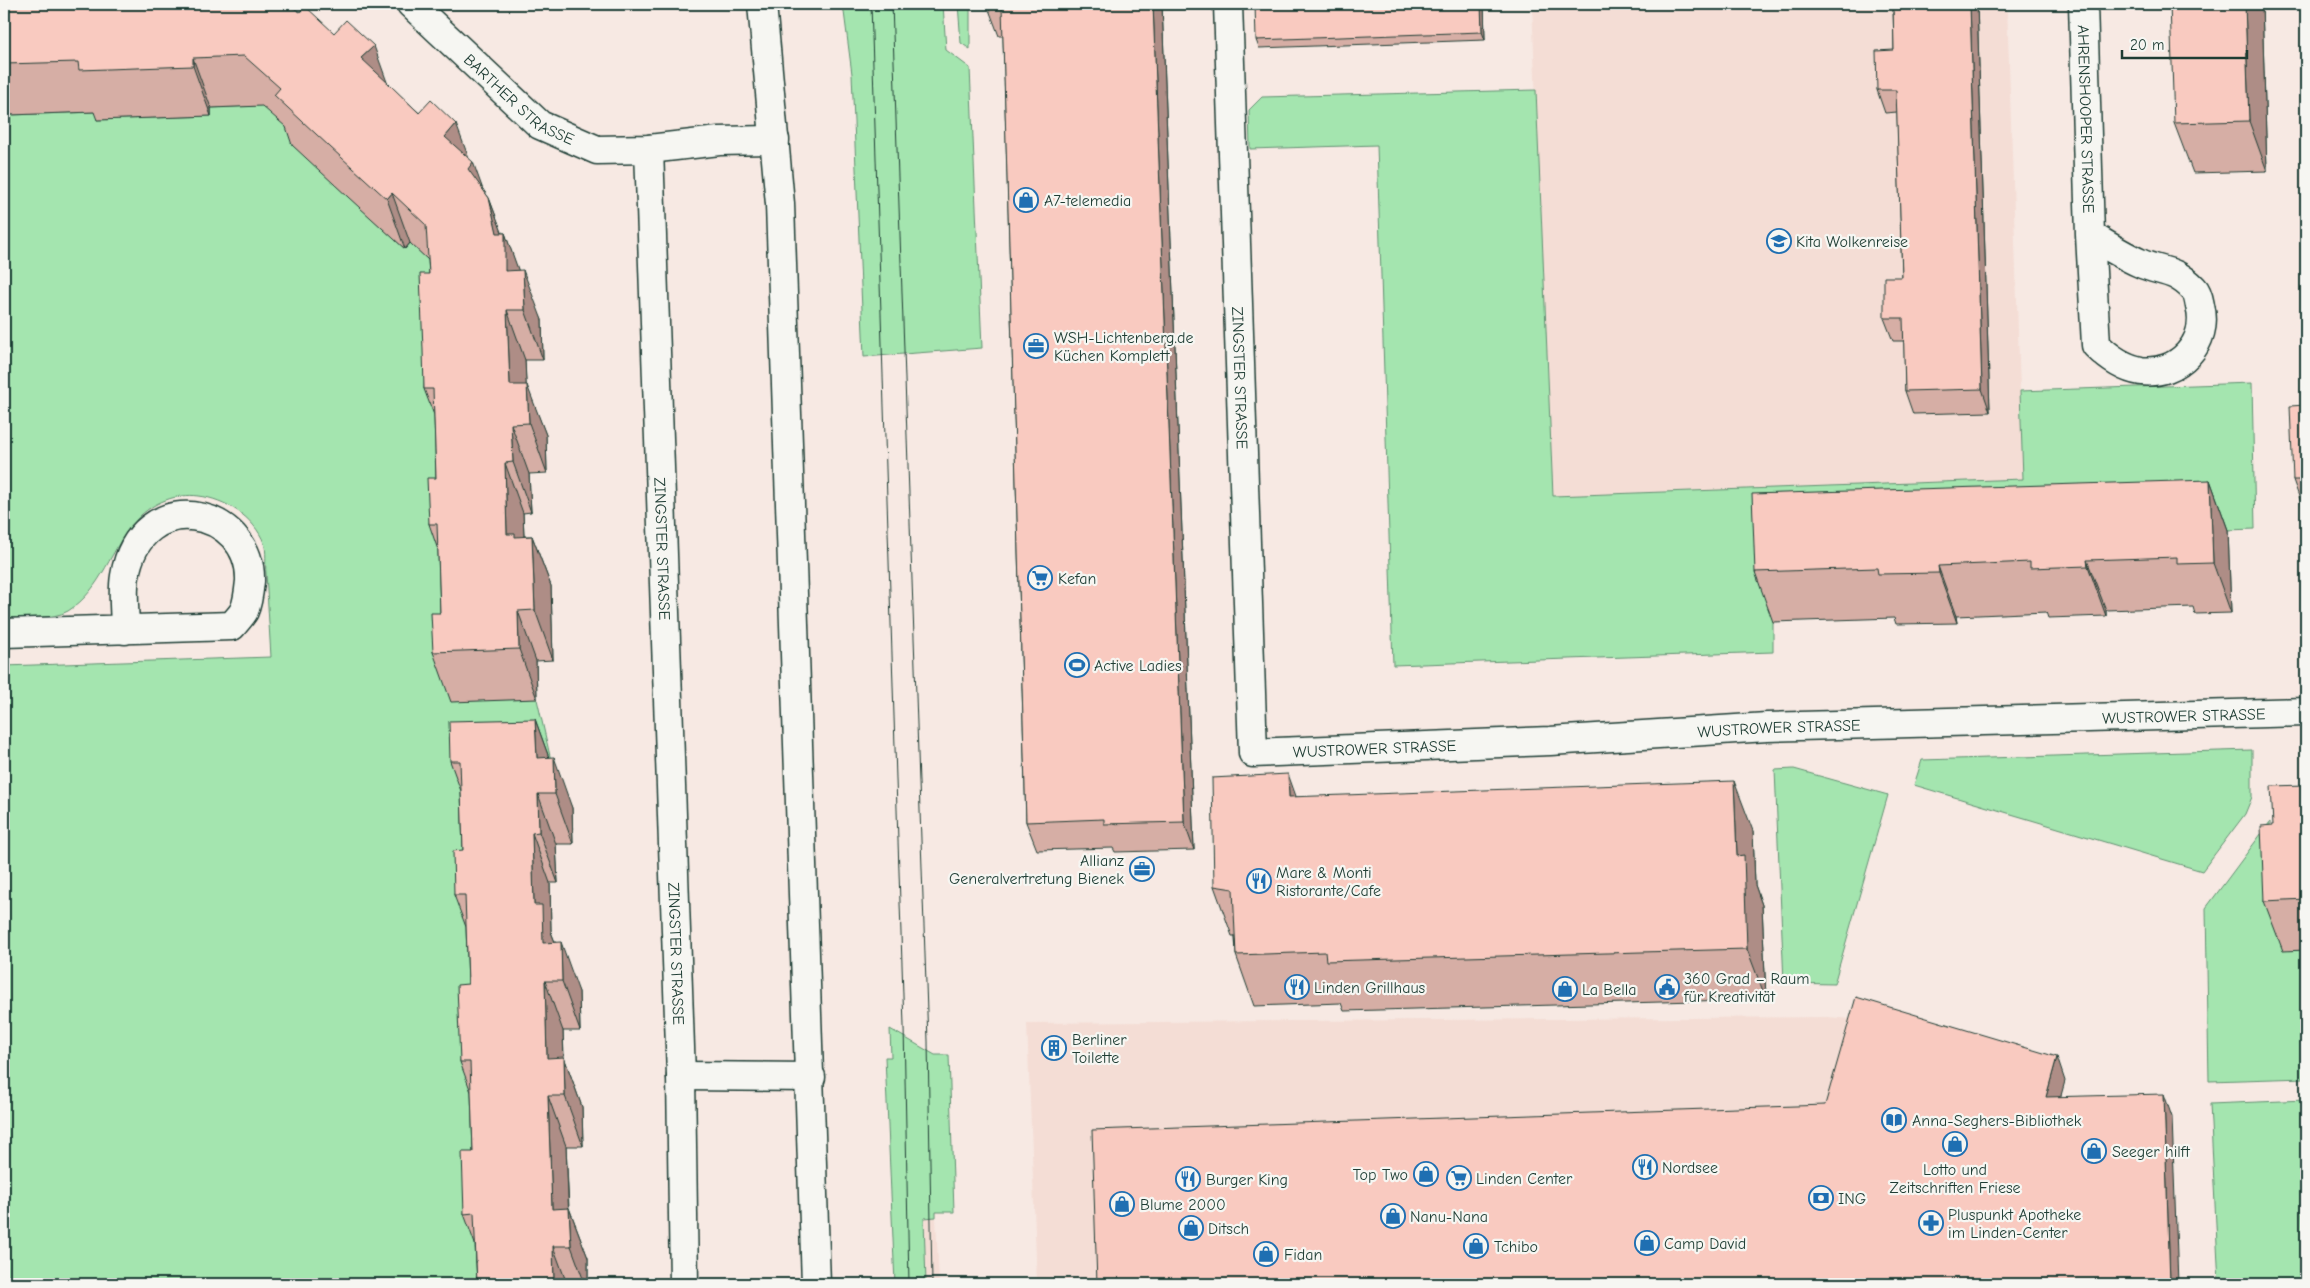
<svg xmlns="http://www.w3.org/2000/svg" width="2310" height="1288" font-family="'Comic Neue',sans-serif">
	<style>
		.built { fill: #f4ddd5 }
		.green { fill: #a4e5af; stroke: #629172 }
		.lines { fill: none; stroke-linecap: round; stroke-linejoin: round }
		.minor-casing { stroke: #1f3d34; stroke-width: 31 }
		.tertiary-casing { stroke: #1f3d34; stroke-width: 31 }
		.minor { stroke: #f6f6f2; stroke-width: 28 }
		.tertiary { stroke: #f6f6f2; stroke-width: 28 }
		.tram { stroke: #1f3d34; stroke-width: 1 }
		.wall { fill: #d6aea5; stroke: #1f3d34 }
		.shaded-wall { fill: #ae8d86; stroke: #1f3d34 }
		.building { fill: #f9cac0; stroke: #1f3d34 }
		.labels { text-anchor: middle; stroke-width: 4.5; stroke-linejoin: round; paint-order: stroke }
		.street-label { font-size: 16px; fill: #1f3d34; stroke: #f6f6f2 }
		.poi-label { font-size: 16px; fill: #1f3d34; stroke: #f6f6f2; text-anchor: start }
	</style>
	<rect width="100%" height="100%" fill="#f7e9e3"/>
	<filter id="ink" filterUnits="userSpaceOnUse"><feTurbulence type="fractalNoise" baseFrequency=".02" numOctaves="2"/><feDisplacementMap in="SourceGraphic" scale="10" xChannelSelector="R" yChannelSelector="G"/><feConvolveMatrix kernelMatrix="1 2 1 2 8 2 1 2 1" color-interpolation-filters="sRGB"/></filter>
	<g filter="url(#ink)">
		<g class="built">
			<polygon points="1532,4 2007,4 2023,479 1552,496"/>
			<polygon points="1827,1017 1865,1020 2065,1081 2054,1120 2178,1284 1037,1284 1027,1023"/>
			<polygon points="936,1217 939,1284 926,1284 924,1218"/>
		</g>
		<g class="green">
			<polygon points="843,4 943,4 946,50 970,68 982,348 864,357 852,74"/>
			<polygon points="958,4 970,4 970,49 961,43"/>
			<polygon points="1536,90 1553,496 2023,479 2020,391 2252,383 2255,529 2113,534 1773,622 1773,652 1393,665 1377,145 1250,149 1249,110 1262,97"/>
			<path d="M264 99 298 139 293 145 405 249 410 243 438 269 553 769 493 1284H4V666L271 657C269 629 268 601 266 573 265 564 267 551 264 543 254 517 225 499 199 496 177 493 153 502 137 519 110 548 103 589 68 611 53 620 21 617 4 618V126H10V115L97 112V120L211 116V108L253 106Z"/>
			<polygon points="2252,750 2252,797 2245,814 2202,871 1914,785 1922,760"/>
			<polygon points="1794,769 1888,795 1834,984 1784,983 1775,770"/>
			<polygon points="2270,822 2272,901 2283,950 2306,950 2306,1078 2209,1081 2206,908"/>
			<polygon points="890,1029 935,1055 949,1055 954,1212 936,1212 936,1217 924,1218 926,1284 895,1284 885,1057 891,1057"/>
			<polygon points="2306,1100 2306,1284 2219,1284 2210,1104"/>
		</g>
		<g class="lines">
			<defs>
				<g id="minor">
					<path id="s1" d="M411 4 540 125 597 150 649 149 719 141 775 140"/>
					<path id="s2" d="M1228 4 1253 753 1550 741 1767 727 2306 712"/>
					<path id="s3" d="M2083 4 2090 235 2096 345C2109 358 2123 368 2141 371 2178 376 2210 342 2200 306 2199 301 2198 293 2194 289 2174 268 2162 273 2140 263 2122 255 2106 245 2090 235"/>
					<path id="s4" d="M649 149 681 1076 684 1284"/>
					<path d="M4 633 232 626C236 621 241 616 244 611 248 602 249 591 250 581 252 507 140 484 125 576 122 593 125 613 125 630"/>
					<polyline points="681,1076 811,1077"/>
				</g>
				<polyline id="tertiary" points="762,4 780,204 816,1284"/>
			</defs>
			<use href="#minor" class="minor-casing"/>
			<use href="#tertiary" class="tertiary-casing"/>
			<use href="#minor" class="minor"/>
			<use href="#tertiary" class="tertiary"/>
			<g class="tram">
				<polyline points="871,4 904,1026 909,1284"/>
				<polyline points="892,4 928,1041 932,1284"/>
			</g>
		</g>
		<g class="wall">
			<polygon points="4,4 387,83 469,159 482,188 489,198 502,233 505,233 518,271 542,320 543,360 525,360 526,385 546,435 547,473 529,474 531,512 523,513 524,536 532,536 551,586 553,660 536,661 537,699 451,702 433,652 440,613 438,550 429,524 436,478 434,415 424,389 429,274 428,260 410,243 405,249 348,197 292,145 286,127 262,106 211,108 211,116 97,120 94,112 10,115 10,123 4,123"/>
			<polygon points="1162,4 1194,850 1115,852 1113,848 1037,850 1026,822 1003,36 999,36 988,7"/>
			<polygon points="1484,4 1485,40 1259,48 1256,40"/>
			<polygon points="1893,4 1977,4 1990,412 1913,414 1905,391 1904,341 1893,341 1884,318 1902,277 1897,112 1885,113 1877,90 1894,50"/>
			<polygon points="2262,4 2267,171 2193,173 2174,123"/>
			<polygon points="2306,405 2306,516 2293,480"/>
			<polygon points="2210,480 2228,530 2231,613 2195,614 2193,607 2106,610 2106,616 2048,618 2046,612 1956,616 1957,623 1896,624 1894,618 1773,622 1755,572"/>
			<polygon points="535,719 549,758 572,808 573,844 556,844 558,883 550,883 551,932 555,942 579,992 580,1031 563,1031 564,1057 582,1107 583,1146 566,1146 569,1208 588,1258 588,1284 477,1284 475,1244 464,1214 473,1152 471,1092 460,1062 468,984 466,927 454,895 463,850 461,791 450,761"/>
			<polygon points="2306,785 2306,950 2283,951 2264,901 2273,825"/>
			<polygon points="1297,797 1753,831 1755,885 1762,905 1766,999 1344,1011 1341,1003 1254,1006 1236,955 1235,936 1232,936 1214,886"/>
		</g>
		<g class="shaded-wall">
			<polygon points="1153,4 1162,4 1194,850 1184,822"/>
			<polygon points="1481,4 1484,4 1485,40 1482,32"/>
			<polygon points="1970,4 1977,4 1990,412 1982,389"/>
			<polygon points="2245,4 2262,4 2267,171 2249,121"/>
			<polygon points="374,46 392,96 361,58"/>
			<polygon points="193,58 211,108 211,116 193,66"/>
			<polygon points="4,98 10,115 10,123 4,105"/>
			<polygon points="456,124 471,164 473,162 491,212 445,137"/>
			<polygon points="392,193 410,243 405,249 387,199"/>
			<polygon points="489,198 505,240 505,233 523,283 505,271"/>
			<polygon points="523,270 542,320 543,360 525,310"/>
			<polygon points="507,310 525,360 528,423 510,385"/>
			<polygon points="527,385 546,435 547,473 529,423"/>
			<polygon points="511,424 529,474 531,512 513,462"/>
			<polygon points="505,463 523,513 525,562 507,534"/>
			<polygon points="2210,480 2228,530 2231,613 2213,563"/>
			<polygon points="532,536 551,586 553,660 535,610"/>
			<polygon points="2087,560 2106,610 2106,616 2088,566"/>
			<polygon points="1938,566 1956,616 1957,623 1939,573"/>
			<polygon points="518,611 536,661 537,699 519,649"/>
			<polygon points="535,719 553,769 537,758"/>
			<polygon points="554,757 572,808 573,844 555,794"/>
			<polygon points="1288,774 1306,824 1289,797"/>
			<polygon points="1734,781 1753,831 1755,885 1762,905 1766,999 1747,949 1737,856"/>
			<polygon points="538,794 556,844 558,883 539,832"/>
			<polygon points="532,833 550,883 551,932 560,955 543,943 534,905"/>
			<polygon points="561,942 579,992 580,1031 562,981"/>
			<polygon points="545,981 563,1031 565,1096 547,1058"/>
			<polygon points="564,1057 582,1107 583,1146 565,1096"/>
			<polygon points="2057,1057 2065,1081 2054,1121 2046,1097"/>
			<polygon points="2164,1094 2172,1117 2178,1284 2170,1284"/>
			<polygon points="548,1096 566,1146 570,1246 552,1209"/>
			<polygon points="569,1208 588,1258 588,1284 585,1284 571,1246"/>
			<polygon points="553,1246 567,1284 554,1284"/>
		</g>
		<g class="building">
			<polygon points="4,4 287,4 300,12 305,6 334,33 346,20 374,46 361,58 389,84 419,113 431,100 456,124 445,137 473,162 468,169 489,198 497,233 505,233 505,271 523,270 525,310 507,310 510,385 527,385 529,423 511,424 513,462 505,463 507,534 515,534 515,537 532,536 535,610 518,611 519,649 433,652 431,613 440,613 437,524 429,524 427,478 436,478 433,389 424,389 423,350 420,274 429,274 426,225 392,193 387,199 330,147 274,95 280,88 244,56 193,58 193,66 79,70 78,62 4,64"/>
			<polygon points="988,4 1153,4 1184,822 1104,824 1104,819 1026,822 1002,7 988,7"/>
			<polygon points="1255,4 1481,4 1482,32 1256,40"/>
			<polygon points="1893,4 1970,4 1982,389 1905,391 1903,318 1884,318 1884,277 1902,277 1896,90 1877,90 1876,51 1894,50"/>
			<polygon points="2170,4 2245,4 2249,121 2174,123"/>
			<polygon points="2306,405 2306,480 2293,480 2290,406"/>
			<polygon points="2210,480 2213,563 2177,564 2177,557 2087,560 2088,566 2030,568 2030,562 1938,566 1939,573 1878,574 1877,568 1755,572 1752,494"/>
			<polygon points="535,719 537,758 554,757 555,794 538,794 539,832 532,833 534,905 542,905 543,943 561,942 562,981 545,981 547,1058 564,1057 565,1096 548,1096 552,1209 569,1208 571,1246 553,1246 554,1284 477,1284 474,1213 464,1214 462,1152 473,1152 470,1062 460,1062 457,985 468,984 465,895 454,895 453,851 463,850 460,761 450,761 449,721"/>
			<polygon points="1288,774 1289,797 1734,781 1737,856 1744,855 1747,949 1326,961 1325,952 1236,955 1233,889 1214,886 1212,778"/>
			<polygon points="2306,785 2306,899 2264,901 2261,826 2273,825 2271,786"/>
			<polygon points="1856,997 2057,1057 2046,1097 2164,1094 2170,1284 1097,1284 1092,1130 1825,1105"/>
			<polygon points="2302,1192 2306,1192 2306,1283"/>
		</g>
	</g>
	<defs>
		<symbol id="shop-ring" viewBox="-11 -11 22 22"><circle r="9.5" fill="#f6f6f2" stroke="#1f6fb2" stroke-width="1.5"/><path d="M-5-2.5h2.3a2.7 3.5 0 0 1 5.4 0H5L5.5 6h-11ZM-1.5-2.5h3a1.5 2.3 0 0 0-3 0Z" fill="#1f6fb2"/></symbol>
		<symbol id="school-ring" viewBox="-11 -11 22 22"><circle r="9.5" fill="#f6f6f2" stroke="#1f6fb2" stroke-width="1.5"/><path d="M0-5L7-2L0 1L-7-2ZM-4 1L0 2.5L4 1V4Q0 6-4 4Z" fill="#1f6fb2"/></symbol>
		<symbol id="office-ring" viewBox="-11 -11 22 22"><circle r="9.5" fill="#f6f6f2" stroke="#1f6fb2" stroke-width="1.5"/><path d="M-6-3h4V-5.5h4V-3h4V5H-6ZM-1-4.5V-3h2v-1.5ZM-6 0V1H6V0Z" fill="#1f6fb2"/></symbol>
		<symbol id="supermarket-ring" viewBox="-11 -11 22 22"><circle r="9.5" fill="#f6f6f2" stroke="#1f6fb2" stroke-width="1.5"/><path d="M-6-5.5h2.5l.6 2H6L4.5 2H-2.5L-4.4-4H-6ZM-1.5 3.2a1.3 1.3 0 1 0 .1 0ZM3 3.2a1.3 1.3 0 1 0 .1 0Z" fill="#1f6fb2"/></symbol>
		<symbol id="stadium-ring" viewBox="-11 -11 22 22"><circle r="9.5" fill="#f6f6f2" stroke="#1f6fb2" stroke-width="1.5"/><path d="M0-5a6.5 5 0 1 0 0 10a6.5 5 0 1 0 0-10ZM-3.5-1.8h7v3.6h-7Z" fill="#1f6fb2"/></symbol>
		<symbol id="restaurant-ring" viewBox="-11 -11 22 22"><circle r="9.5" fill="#f6f6f2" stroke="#1f6fb2" stroke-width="1.5"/><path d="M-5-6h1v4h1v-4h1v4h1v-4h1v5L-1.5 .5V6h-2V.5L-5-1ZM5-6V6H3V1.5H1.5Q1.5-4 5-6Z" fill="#1f6fb2"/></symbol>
		<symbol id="civic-ring" viewBox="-11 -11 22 22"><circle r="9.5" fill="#f6f6f2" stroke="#1f6fb2" stroke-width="1.5"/><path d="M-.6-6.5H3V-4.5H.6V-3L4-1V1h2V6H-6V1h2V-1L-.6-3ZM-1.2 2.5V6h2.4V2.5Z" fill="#1f6fb2"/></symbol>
		<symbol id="building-ring" viewBox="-11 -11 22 22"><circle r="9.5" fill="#f6f6f2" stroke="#1f6fb2" stroke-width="1.5"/><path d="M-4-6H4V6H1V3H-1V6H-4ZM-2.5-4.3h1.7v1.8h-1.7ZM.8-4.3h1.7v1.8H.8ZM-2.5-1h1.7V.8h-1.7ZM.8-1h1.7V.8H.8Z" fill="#1f6fb2"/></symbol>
		<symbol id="library-ring" viewBox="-11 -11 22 22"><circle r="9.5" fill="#f6f6f2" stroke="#1f6fb2" stroke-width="1.5"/><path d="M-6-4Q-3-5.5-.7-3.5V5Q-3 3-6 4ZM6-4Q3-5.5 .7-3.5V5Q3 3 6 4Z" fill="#1f6fb2"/></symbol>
		<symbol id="bank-ring" viewBox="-11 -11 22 22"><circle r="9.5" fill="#f6f6f2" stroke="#1f6fb2" stroke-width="1.5"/><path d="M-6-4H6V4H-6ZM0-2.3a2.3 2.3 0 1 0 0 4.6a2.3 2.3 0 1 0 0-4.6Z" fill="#1f6fb2"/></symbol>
		<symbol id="pharmacy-ring" viewBox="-11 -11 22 22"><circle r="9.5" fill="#f6f6f2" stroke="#1f6fb2" stroke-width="1.5"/><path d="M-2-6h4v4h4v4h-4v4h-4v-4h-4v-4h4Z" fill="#1f6fb2"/></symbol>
	</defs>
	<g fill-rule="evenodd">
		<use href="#shop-ring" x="1012" y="186" width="28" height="28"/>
		<use href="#school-ring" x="1765" y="227" width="28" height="28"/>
		<use href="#office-ring" x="1022" y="332" width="28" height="28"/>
		<use href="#supermarket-ring" x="1026" y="564" width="28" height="28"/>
		<use href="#stadium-ring" x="1063" y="651" width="28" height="28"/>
		<use href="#office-ring" x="1128" y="855" width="28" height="28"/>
		<use href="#restaurant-ring" x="1245" y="867" width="28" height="28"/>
		<use href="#restaurant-ring" x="1283" y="973" width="28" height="28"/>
		<use href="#civic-ring" x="1653" y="973" width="28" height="28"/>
		<use href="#shop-ring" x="1551" y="975" width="28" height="28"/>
		<use href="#building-ring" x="1040" y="1034" width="28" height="28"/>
		<use href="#library-ring" x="1880" y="1106" width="28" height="28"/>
		<use href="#shop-ring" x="1941" y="1130" width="28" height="28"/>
		<use href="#shop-ring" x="2080" y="1137" width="28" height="28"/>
		<use href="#restaurant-ring" x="1631" y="1153" width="28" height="28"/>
		<use href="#shop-ring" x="1412" y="1160" width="28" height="28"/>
		<use href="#supermarket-ring" x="1445" y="1164" width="28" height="28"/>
		<use href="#restaurant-ring" x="1174" y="1165" width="28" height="28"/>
		<use href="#bank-ring" x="1807" y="1184" width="28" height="28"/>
		<use href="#shop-ring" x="1108" y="1190" width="28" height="28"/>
		<use href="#shop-ring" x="1379" y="1202" width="28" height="28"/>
		<use href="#pharmacy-ring" x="1917" y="1209" width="28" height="28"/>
		<use href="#shop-ring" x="1177" y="1214" width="28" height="28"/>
		<use href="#shop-ring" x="1633" y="1229" width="28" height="28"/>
		<use href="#shop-ring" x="1462" y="1232" width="28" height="28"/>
		<use href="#shop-ring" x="1252" y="1240" width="28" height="28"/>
	</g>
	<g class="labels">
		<g class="street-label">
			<text dy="6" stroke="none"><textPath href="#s1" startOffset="145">BARTHER STRASSE</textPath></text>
			<text dy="6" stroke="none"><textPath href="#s3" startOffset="115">AHRENSHOOPER STRASSE</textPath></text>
			<text dy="6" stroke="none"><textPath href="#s2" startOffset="374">ZINGSTER STRASSE</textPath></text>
			<text dy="6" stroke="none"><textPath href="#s4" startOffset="400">ZINGSTER STRASSE</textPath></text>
			<text dy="6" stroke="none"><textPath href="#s2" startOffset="1681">WUSTROWER STRASSE</textPath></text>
			<text dy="6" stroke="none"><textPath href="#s2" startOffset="1276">WUSTROWER STRASSE</textPath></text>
			<text dy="6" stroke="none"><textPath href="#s2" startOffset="871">WUSTROWER STRASSE</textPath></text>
			<text dy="6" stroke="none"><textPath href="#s4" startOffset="805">ZINGSTER STRASSE</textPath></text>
		</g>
		<g class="poi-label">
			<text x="1044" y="206">A7-telemedia</text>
			<text x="1796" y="247">Kita Wolkenreise</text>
			<text x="1054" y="343">WSH-Lichtenberg.de<tspan x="1054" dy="18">Küchen Komplett</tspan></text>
			<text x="1058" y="584">Kefan</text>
			<text x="1094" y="671">Active Ladies</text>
			<text x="1124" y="866" text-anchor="end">Allianz<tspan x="1124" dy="18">Generalvertretung Bienek</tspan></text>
			<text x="1276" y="878">Mare &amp; Monti<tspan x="1276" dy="18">Ristorante/Cafe</tspan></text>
			<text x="1684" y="984">360 Grad – Raum<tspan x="1684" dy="18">für Kreativität</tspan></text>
			<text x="1314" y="993">Linden Grillhaus</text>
			<text x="1582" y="995">La Bella</text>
			<text x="1072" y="1045">Berliner<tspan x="1072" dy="18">Toilette</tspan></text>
			<text x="1912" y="1126">Anna-Seghers-Bibliothek</text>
			<text x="2112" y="1157">Seeger hilft</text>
			<text x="1662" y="1173">Nordsee</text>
			<text x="1955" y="1175" text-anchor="middle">Lotto und<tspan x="1955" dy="18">Zeitschriften Friese</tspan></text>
			<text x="1408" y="1180" text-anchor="end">Top Two</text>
			<text x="1476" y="1184">Linden Center</text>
			<text x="1206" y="1185">Burger King</text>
			<text x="1838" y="1204">ING</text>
			<text x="1140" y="1210">Blume 2000</text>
			<text x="1948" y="1220">Pluspunkt Apotheke<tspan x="1948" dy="18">im Linden-Center</tspan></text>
			<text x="1410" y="1222">Nanu-Nana</text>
			<text x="1208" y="1234">Ditsch</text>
			<text x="1664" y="1249">Camp David</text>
			<text x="1494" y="1252">Tchibo</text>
			<text x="1284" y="1260">Fidan</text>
		</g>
	</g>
	<rect width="2310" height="1288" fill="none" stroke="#f6f6f2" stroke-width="20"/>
	<rect x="10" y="10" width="2290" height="1268" fill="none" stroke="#1f3d34" stroke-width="2" filter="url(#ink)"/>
	<path d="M2122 50v8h125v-8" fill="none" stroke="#1f3d34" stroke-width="2.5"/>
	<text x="2130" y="50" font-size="15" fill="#1f3d34" stroke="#f6f6f2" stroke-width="4" paint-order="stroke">20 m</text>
</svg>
